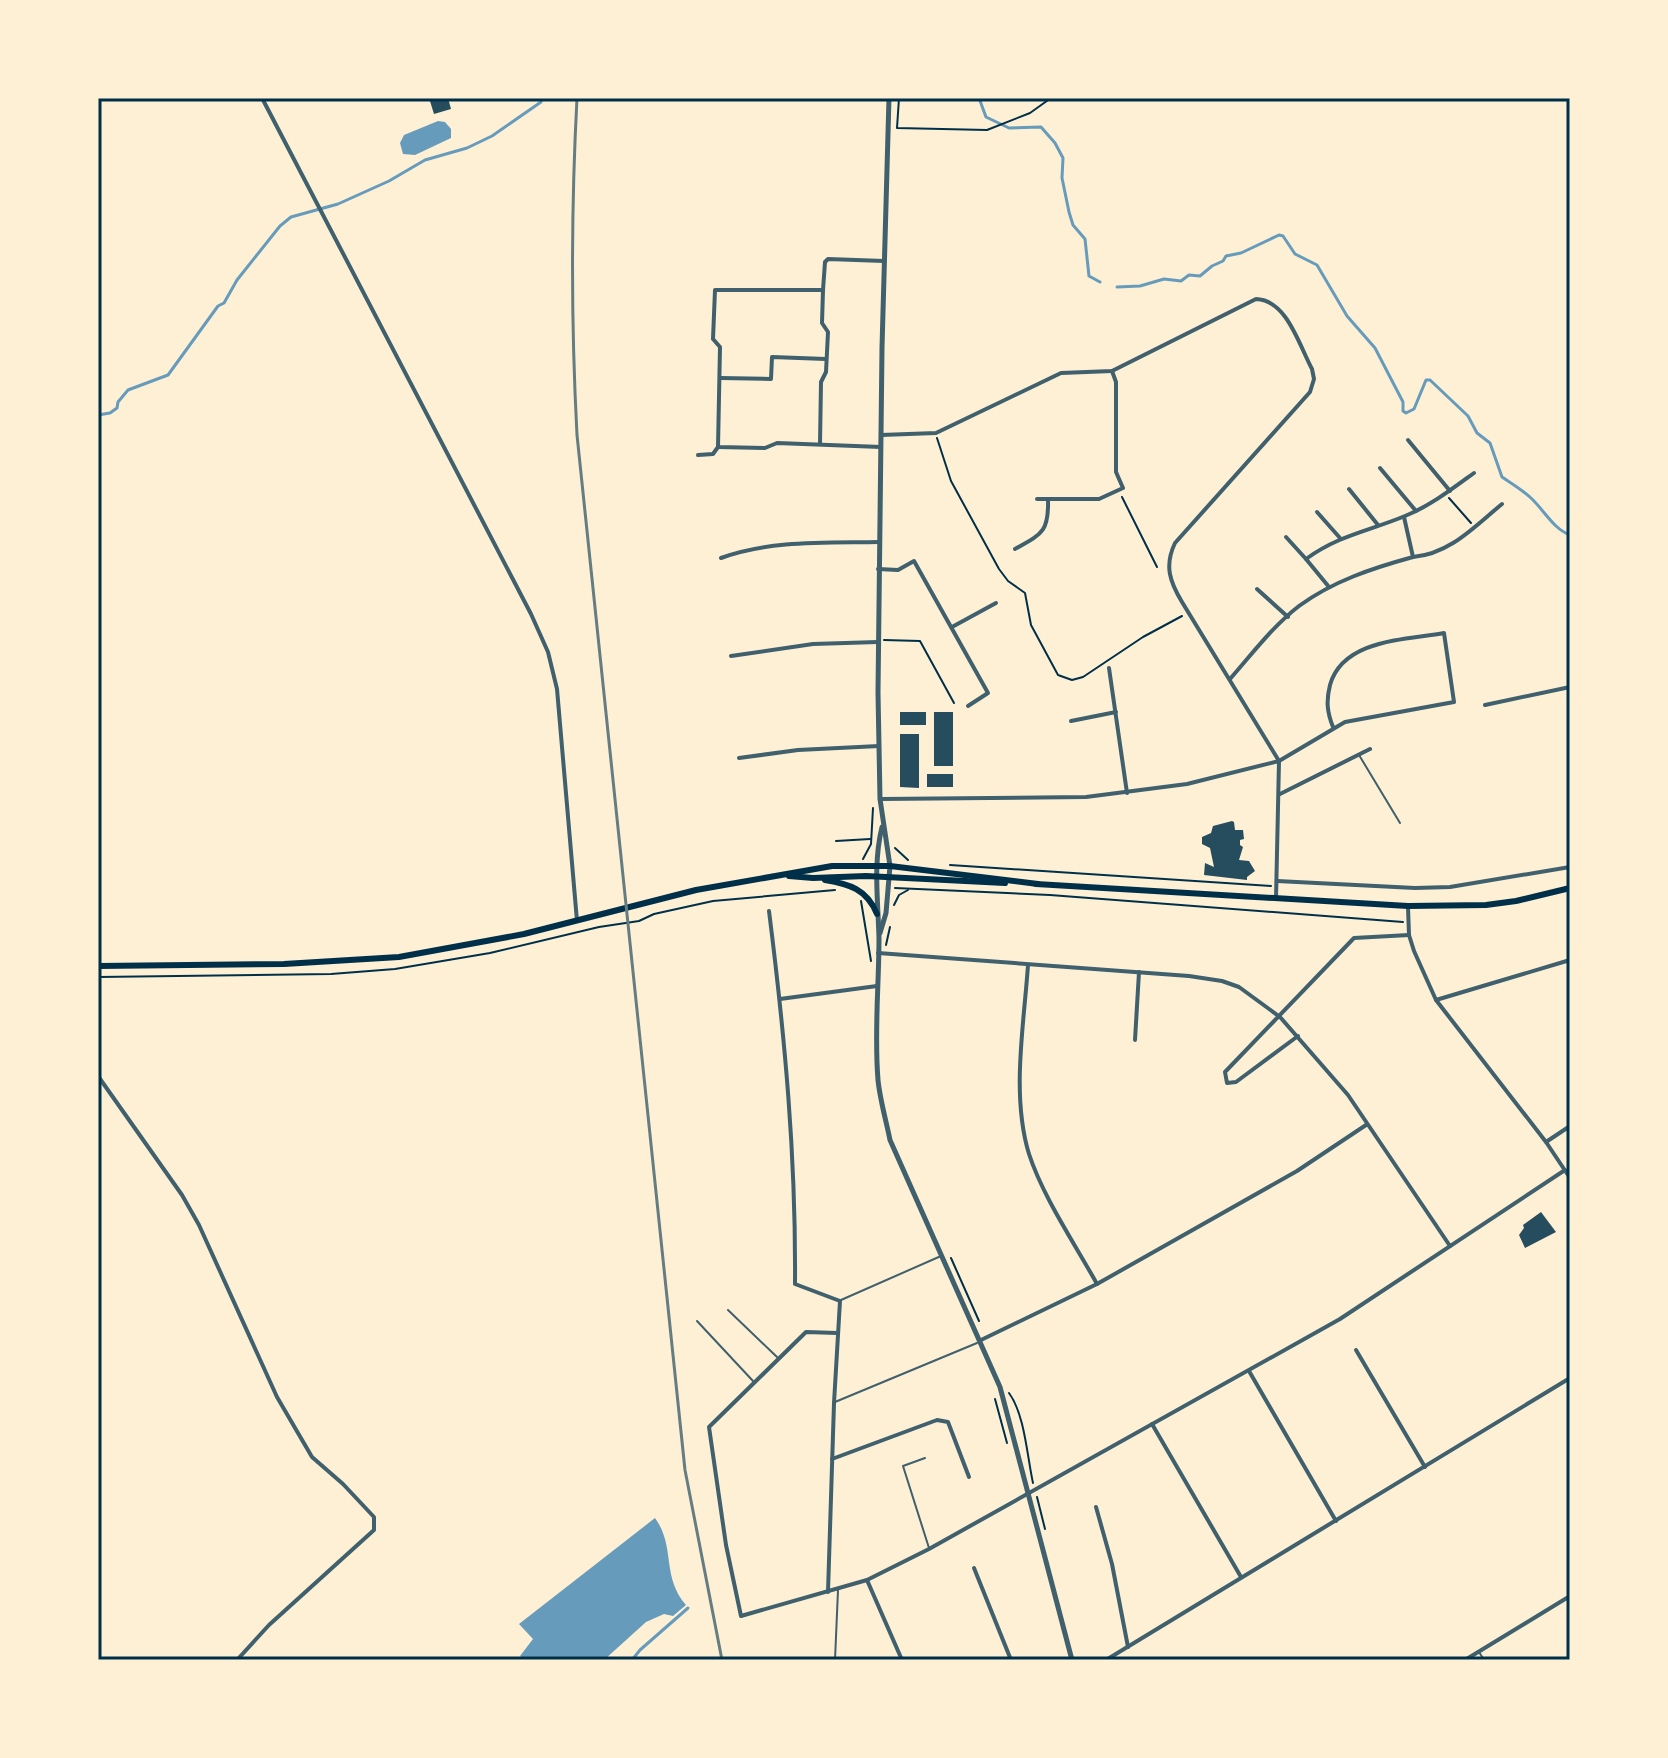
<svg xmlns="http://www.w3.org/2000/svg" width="1668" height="1758" font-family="Figtree,sans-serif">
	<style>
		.water { fill: #669bbc }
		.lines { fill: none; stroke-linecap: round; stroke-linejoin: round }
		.stream { stroke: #669bbc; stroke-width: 3 }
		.building { fill: #264d5e }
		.path { stroke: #003049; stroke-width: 2 }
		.service { stroke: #3f606c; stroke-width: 2 }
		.minor { stroke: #3f606c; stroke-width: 4 }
		.tertiary { stroke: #3f606c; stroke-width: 5 }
		.secondary { stroke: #003049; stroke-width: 6 }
		.rail { stroke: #657d81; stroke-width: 3 }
		.neatline { fill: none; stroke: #003049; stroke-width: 3 }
	</style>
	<rect width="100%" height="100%" fill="#fdf0d5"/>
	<g class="water">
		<polygon points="438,121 445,122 451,129 451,138 415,155 403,154 400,143 404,135"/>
		<path d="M655 1518C676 1547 661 1576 686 1605L673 1616 664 1614 646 1622 604 1660H525L520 1656 533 1639 519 1624Z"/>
	</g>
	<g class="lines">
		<g class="stream">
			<polyline points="979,98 986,117 1009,128 1041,127 1055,143 1063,158 1062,178 1069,212 1073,225 1085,239 1089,276 1100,282"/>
			<path d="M1117 287 1140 286 1164 279 1181 281 1189 275 1200 276 1212 266 1223 261 1226 256 1241 253 1279 235 1283 236 1295 254 1317 265 1347 316 1375 348 1403 402V411L1406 413 1414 409 1426 380H1430L1468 416 1477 433 1490 443 1502 477C1514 485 1523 490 1533 500 1545 512 1554 529 1570 535"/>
			<polyline points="98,415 110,413 117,408 118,402 128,390 168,375 218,306 224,303 237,280 280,226 291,217 338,204 389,181 425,160 467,148 492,136 541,102"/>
			<polyline points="632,1660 640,1650 688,1608"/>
		</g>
	</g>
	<g class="building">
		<polygon points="429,98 448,98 451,109 434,114"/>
		<rect x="900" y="712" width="26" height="13"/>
		<rect x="934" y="712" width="19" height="54"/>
		<polygon points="900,734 919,734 919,788 900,787"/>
		<rect x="927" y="774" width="26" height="13"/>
		<polygon points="1232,821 1234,822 1235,830 1243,830 1244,839 1240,840 1240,845 1243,847 1239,860 1249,861 1255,871 1247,877 1247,880 1204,875 1205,863 1214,867 1210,848 1202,844 1202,837 1211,833 1213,826"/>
		<polygon points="1541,1212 1556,1232 1525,1248 1519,1235 1524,1228 1523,1225"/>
	</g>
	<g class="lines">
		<g class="path">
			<polyline points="899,98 897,128 987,130 1030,113 1051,98"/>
			<polyline points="937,438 951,481 999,569 1008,581 1025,593 1031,625 1058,675 1072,680 1083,677 1143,637 1182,616"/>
			<polyline points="1122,497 1157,567"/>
			<polyline points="1449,498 1471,523"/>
			<polyline points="884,640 920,641 954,703"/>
			<polyline points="836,841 870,839"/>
			<polyline points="895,848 908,860"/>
			<polyline points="863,859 871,844 873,808"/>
			<polyline points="950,865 1271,886"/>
			<polyline points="895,888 1050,895 1403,922"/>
			<polyline points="861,901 871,961"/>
			<polyline points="894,905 899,895 908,890"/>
			<polyline points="886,945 890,927"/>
			<polyline points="98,977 331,974 395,969 490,953 599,927 639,921 654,914 713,901 835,890"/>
			<polyline points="951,1258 979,1321"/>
			<path d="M1009 1393C1025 1415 1027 1456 1033 1483"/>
			<polyline points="995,1399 1007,1443"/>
			<polyline points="1037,1497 1045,1529"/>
		</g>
		<g class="service">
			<polyline points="1359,755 1400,823"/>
			<polyline points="841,1300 941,1256"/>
			<polyline points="728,1310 777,1357"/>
			<polyline points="697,1321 753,1381"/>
			<polyline points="835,1402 977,1343"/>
			<polyline points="925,1458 903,1466 929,1548"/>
			<polyline points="1479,1652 1484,1660"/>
			<polyline points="835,1660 838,1590"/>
		</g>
		<g class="minor">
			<polyline points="262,98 531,614 548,652 557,689 577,921"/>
			<polyline points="720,378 771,379 772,357 826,359"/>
			<path d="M881 435 936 433 1061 373 1112 371 1256 299C1287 300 1299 345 1312 369L1314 379 1310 392 1175 543C1164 566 1170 582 1182 602L1279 761 1276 899"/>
			<polyline points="1408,440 1450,491"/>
			<polyline points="820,444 821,382 826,372 828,332 822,323 823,290"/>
			<polyline points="881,447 777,443 765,448 718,447 720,347 713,339 715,290 823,290 825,262 828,259 884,261"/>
			<polyline points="698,455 713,454 718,447"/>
			<polyline points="1380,468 1416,511"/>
			<polyline points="1349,489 1378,525"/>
			<polyline points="1037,499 1048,499"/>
			<polyline points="1317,512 1340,538"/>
			<polyline points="1286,537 1306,559"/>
			<path d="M1015 549C1042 534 1049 532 1048 499H1099L1123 488 1116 472V382L1112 371"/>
			<path d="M1413 557C1450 554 1475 526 1502 504"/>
			<path d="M721 558C771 540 825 543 879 542"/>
			<polyline points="878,569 898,570 914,561 988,693 968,706"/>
			<path d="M1329 587 1306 559C1339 535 1369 531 1405 516 1430 506 1452 489 1474 473"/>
			<polyline points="1257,589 1288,617"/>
			<polyline points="952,627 996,603"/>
			<polyline points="731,656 813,644 878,642"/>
			<polyline points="1109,668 1127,793"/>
			<path d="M1230 679C1252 654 1273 626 1299 606 1333 581 1373 568 1413 557L1404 517"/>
			<polyline points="1485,705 1570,687"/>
			<polyline points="1071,721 1116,712"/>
			<polyline points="739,758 798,750 879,746"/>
			<polyline points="1280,794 1370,749"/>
			<path d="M880 799 1086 797 1187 784 1279 761 1345 722 1454 702 1444 633C1406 640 1343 639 1330 685 1326 701 1327 712 1333 727"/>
			<polyline points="1277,881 1415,888 1450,887 1570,867"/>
			<polyline points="1408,907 1409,935 1414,951 1436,1000 1546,1142 1570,1178"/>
			<path d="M769 911C785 1038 796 1157 795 1284L840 1301 834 1403 828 1592"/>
			<polyline points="878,953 1189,976 1222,981 1239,987 1280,1017 1348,1095 1450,1246"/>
			<path d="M1028 965C1024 1025 1011 1095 1029 1154 1043 1197 1075 1244 1097 1284"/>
			<polyline points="780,999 877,986"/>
			<polyline points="1436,1000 1570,960"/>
			<polyline points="1298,1036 1236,1082 1227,1083 1225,1072 1354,938 1409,935"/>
			<polyline points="1135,1040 1139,972"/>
			<polyline points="98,1076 182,1195 199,1225 277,1397 312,1457 343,1484 374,1517 374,1530 269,1625 237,1660"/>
			<polyline points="1546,1142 1570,1126"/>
			<polyline points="837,1333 806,1332 709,1427 726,1545 741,1616 867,1580 929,1549 1340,1319 1565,1170"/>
			<polyline points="981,1340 1097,1284 1297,1171 1366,1125"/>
			<polyline points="1356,1350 1425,1467"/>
			<polyline points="1249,1371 1336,1521"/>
			<polyline points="1152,1424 1241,1577"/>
			<polyline points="832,1459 937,1420 948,1422 969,1477"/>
			<polyline points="1096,1507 1112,1564 1128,1647"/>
			<polyline points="974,1568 1011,1660"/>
			<polyline points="867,1580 902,1660"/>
			<polyline points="1106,1660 1570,1378"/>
			<polyline points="1465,1660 1570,1596"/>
		</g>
		<g class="tertiary">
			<path d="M882 827C873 863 878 901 879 938 879 985 874 1032 878 1080 880 1100 886 1120 890 1140L1000 1387 1072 1660"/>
			<polyline points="880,933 886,913 890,866 880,799 878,693 882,348 889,98"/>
		</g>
		<g class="secondary">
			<polyline points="789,876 813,878 866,876 1005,883"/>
			<path d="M825 880C849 884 867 889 877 914"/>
			<polyline points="1036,884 1408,906 1486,905 1516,901 1570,888"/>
			<polyline points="98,966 284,964 399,957 524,934 696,890 832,866 890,866 1038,884"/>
		</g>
		<path class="rail" d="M577 98C571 211 571 322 577 435L685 1470 722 1660"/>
	</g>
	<rect width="1668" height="1758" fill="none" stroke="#fdf0d5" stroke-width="200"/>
	<rect x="100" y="100" width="1468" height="1558" class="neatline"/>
</svg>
